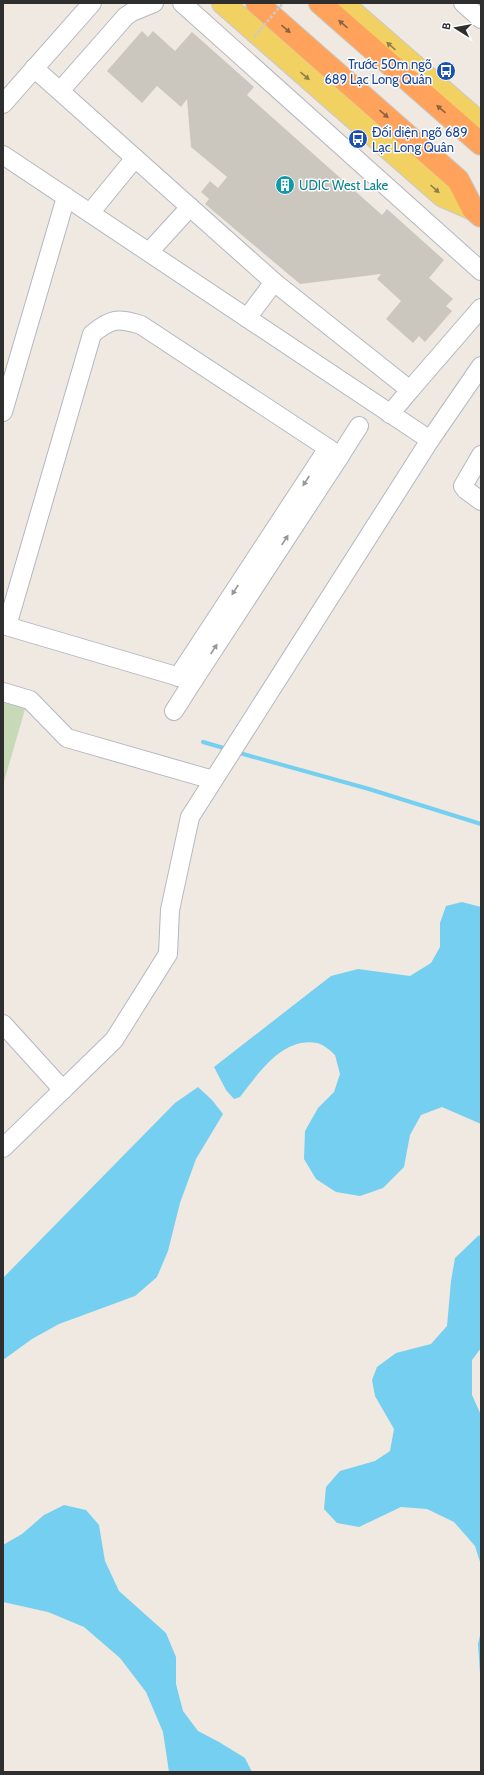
<svg xmlns="http://www.w3.org/2000/svg" width="484" height="1775" font-family="Cabin,sans-serif">
	<style>
		.cemetery { fill: #c8d9b8 }
		.water { fill: #75cff0 }
		.lines { fill: none; stroke-linecap: round; stroke-linejoin: round }
		.stream { stroke: #75cff0; stroke-width: 4 }
		.building { fill: #cbc7bf }
		.minor-casing { stroke: #b4b7c1; stroke-width: 20 }
		.major-casing { stroke: #c9c9c9; stroke-width: 24 }
		.highway-casing { stroke: #c9c9c9; stroke-width: 24 }
		.minor { stroke: #fff; stroke-width: 18 }
		.major { stroke: #f2d163; stroke-width: 22 }
		.highway { stroke: #ffa35c; stroke-width: 22 }
		.path-bridge { stroke: #c9c9c9; stroke-width: 2.5; stroke-dasharray: 3 2; stroke-linecap: butt }
		.oneway { fill: #8c6343 }
		.oneway2 { fill: #908048 }
		.oneway3 { fill: #969696 }
		.labels { text-anchor: middle; stroke-width: 3; stroke-linejoin: round; paint-order: stroke }
		.transit-label { font-size: 13px; fill: #164399; stroke: #fff; text-anchor: end }
		.culture-label { font-size: 13px; fill: #0d838f; stroke: #fff; text-anchor: start }
	</style>
	<rect width="100%" height="100%" fill="#efe9e1"/>
	<polygon class="cemetery" points="3,699 26,706 3,785"/>
	<g class="water">
		<path d="M462 902 481 907V1124L442 1107 421 1115 410 1135 404 1167 383 1188 360 1196 336 1192 316 1179 304 1159 305 1131 318 1108 334 1092 340 1074 335 1055C331 1051 323 1044 317 1043 282 1037 259 1073 240 1097L234 1099 226 1090 214 1067 331 976 358 969 410 976 431 963 440 947V923L446 906Z"/>
		<polygon points="198,1087 212,1100 223,1114 196,1159 180,1203 168,1251 157,1277 135,1296 59,1324 32,1339 3,1360 3,1278 175,1103"/>
		<polygon points="481,1235 481,1348 472,1360 472,1395 481,1415 481,1565 475,1546 454,1522 427,1509 401,1507 359,1527 337,1523 324,1509 326,1487 340,1471 375,1461 390,1451 394,1429 375,1396 372,1380 377,1367 396,1353 431,1344 447,1326 451,1281 455,1258 478,1236"/>
		<polygon points="64,1505 86,1510 99,1525 105,1561 119,1591 166,1633 176,1657 176,1684 183,1711 198,1731 219,1742 245,1758 252,1772 169,1772 163,1732 146,1692 120,1658 84,1627 48,1612 3,1602 3,1545 22,1534 44,1515"/>
		<polygon points="481,1631 481,1689 478,1644"/>
	</g>
	<g class="lines">
		<g class="stream">
			<polyline points="203,742 227,749"/>
			<polyline points="236,752 369,789 481,824"/>
		</g>
	</g>
	<polygon class="building" points="142,31 148,37 153,31 175,51 192,32 254,87 247,95 382,215 387,209 444,260 429,278 453,299 446,306 452,311 425,342 419,336 413,343 386,319 401,301 377,279 381,274 300,284 205,204 209,199 201,192 210,181 218,188 227,177 191,147 187,99 181,107 157,86 142,103 107,71"/>
	<g class="lines">
		<defs>
			<g id="minor">
				<polyline points="182,3 481,271"/>
				<polyline points="463,3 481,19"/>
				<polyline points="34,68 274,282 410,390 481,308"/>
				<polyline points="60,91 126,16 132,12 154,3"/>
				<polyline points="3,104 92,3"/>
				<polyline points="3,155 430,440"/>
				<polyline points="90,213 135,158"/>
				<polyline points="149,252 190,207"/>
				<polyline points="247,318 274,282"/>
				<polyline points="3,412 66,197"/>
				<polyline points="390,414 410,390"/>
				<polyline points="481,455 463,486 466,490 481,501"/>
				<polyline points="3,625 193,681 174,711"/>
				<path d="M7 626 92 334C112 318 117 318 141 325L340 456 359 426"/>
				<polyline points="178,677 328,448"/>
				<polyline points="193,681 340,456"/>
				<polyline points="3,692 30,700 67,738 213,780"/>
				<polyline points="3,1024 63,1090"/>
				<polyline points="3,1148 114,1040 168,954 170,910 190,817 430,440 481,366"/>
			</g>
			<g id="major">
				<polyline points="223,3 443,196 473,209"/>
				<polyline points="342,3 481,124"/>
			</g>
			<g id="highway">
				<polyline points="257,3 458,180 473,209 481,216"/>
				<polyline points="320,3 481,144"/>
			</g>
		</defs>
		<use href="#minor" class="minor-casing"/>
		<use href="#major" class="major-casing"/>
		<use href="#highway" class="highway-casing"/>
		<use href="#minor" class="minor"/>
		<use href="#major" class="major"/>
		<use href="#highway" class="highway"/>
		<polyline class="path-bridge" points="254,37 283,3"/>
	</g>
	<defs><path id="oneway-solid" d="M-6-.8H1V-3.2L6.5 0L1 3.2V.8H-6Z"/></defs>
	<g class="oneway">
		<use href="#oneway-solid" transform="translate(343 24) rotate(-139)"/>
		<use href="#oneway-solid" transform="translate(286 29) rotate(41)"/>
		<use href="#oneway-solid" transform="translate(441 109) rotate(-139)"/>
		<use href="#oneway-solid" transform="translate(384 114) rotate(41)"/>
	</g>
	<g class="oneway2">
		<use href="#oneway-solid" transform="translate(391 46) rotate(-139)"/>
		<use href="#oneway-solid" transform="translate(305 76) rotate(41)"/>
		<use href="#oneway-solid" transform="translate(435 189) rotate(42)"/>
	</g>
	<g class="oneway3">
		<use href="#oneway-solid" transform="translate(306 481) rotate(123)"/>
		<use href="#oneway-solid" transform="translate(285 540) rotate(-57)"/>
		<use href="#oneway-solid" transform="translate(235 590) rotate(123)"/>
		<use href="#oneway-solid" transform="translate(214 649) rotate(-57)"/>
	</g>
	<defs>
		<symbol id="bus-disc" viewBox="-11 -11 22 22"><circle r="9.5" fill="#1a4fb4" stroke="#fff"/><path d="M-5-6H5V4H4V6H2V4H-2V6H-4V4H-5ZM-3.5-4V0h7V-4ZM-3.5 1.2v1.5H-2V1.2ZM2 1.2v1.5H3.5V1.2Z" fill="#fff"/></symbol>
		<symbol id="building-disc" viewBox="-11 -11 22 22"><circle r="9.5" fill="#0f9aa8" stroke="#fff"/><path d="M-4-6H4V6H1V3H-1V6H-4ZM-2.5-4.3h1.7v1.8h-1.7ZM.8-4.3h1.7v1.8H.8ZM-2.5-1h1.7V.8h-1.7ZM.8-1h1.7V.8H.8Z" fill="#fff"/></symbol>
	</defs>
	<g fill-rule="evenodd">
		<use href="#bus-disc" x="435" y="60" width="22" height="22"/>
		<use href="#bus-disc" x="347" y="128" width="22" height="22"/>
		<use href="#building-disc" x="274" y="174" width="22" height="22"/>
	</g>
	<g class="labels">
		<g class="transit-label">
			<text x="432" y="69">Trước 50m ngõ<tspan x="432" dy="15">689 Lạc Long Quân</tspan></text>
			<text x="372" y="137" text-anchor="start">Đối diện ngõ 689<tspan x="372" dy="15">Lạc Long Quân</tspan></text>
		</g>
		<g class="culture-label">
			<text x="299" y="190">UDIC West Lake</text>
		</g>
	</g>
	<rect width="484" height="1775" fill="none" stroke="#2e2e2e" stroke-width="8"/>
	<g transform="translate(456 28) rotate(281)" stroke="#ffffff" stroke-width="3" paint-order="stroke">
	<path d="M0-3L7 15L0 10L-7 15Z" fill="#2e2e2e"/>
	<text y="-6" font-size="11" font-weight="bold" text-anchor="middle" fill="#2e2e2e">B</text>
	</g>
</svg>
